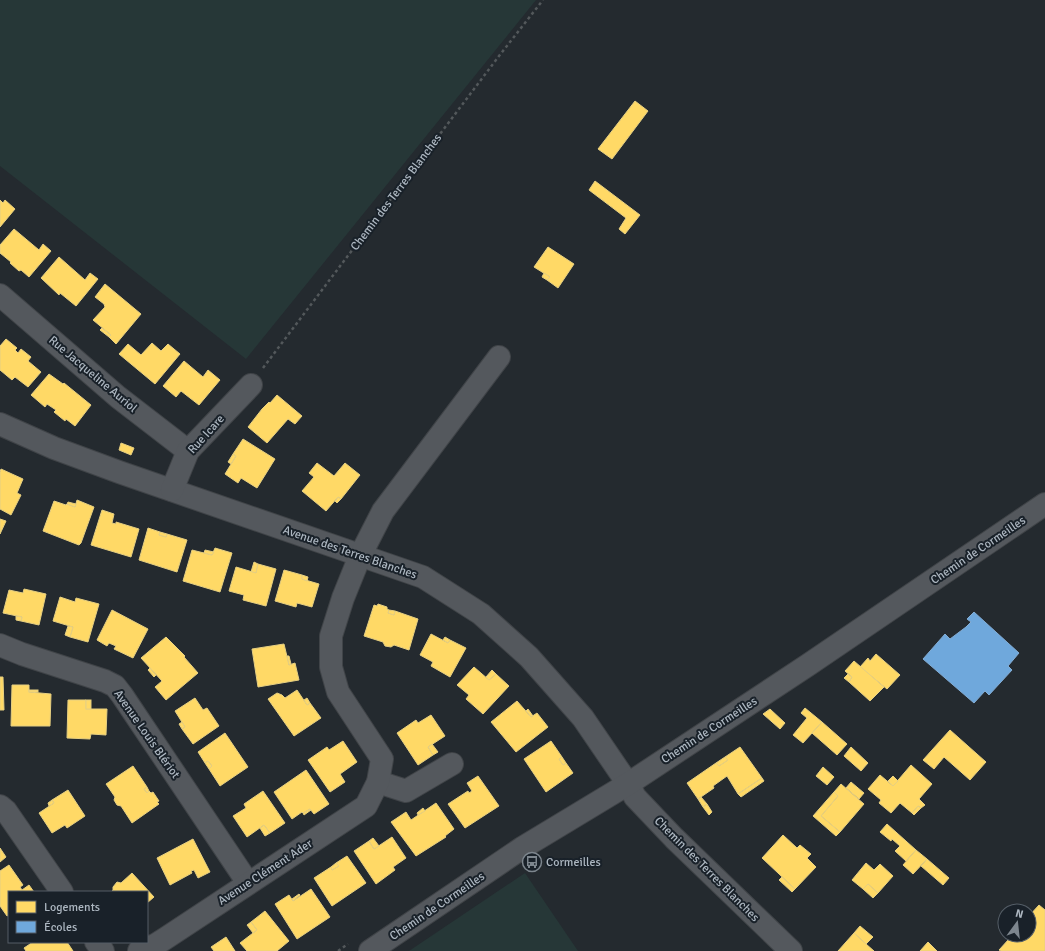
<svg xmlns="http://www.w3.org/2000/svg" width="1045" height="951" font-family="Signika,sans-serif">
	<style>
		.green { fill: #263737 }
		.homes { fill: #ffd966; stroke: #e6cf81 }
		.schools { fill: #6fa8dc; stroke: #82acd4 }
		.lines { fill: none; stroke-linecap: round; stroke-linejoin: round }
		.minor-casing { stroke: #404448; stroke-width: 24 }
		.path { stroke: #53585b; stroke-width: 2.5; stroke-dasharray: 3 3; stroke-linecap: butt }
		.minor { stroke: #54585d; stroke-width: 22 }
		.labels { text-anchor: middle; stroke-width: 4; stroke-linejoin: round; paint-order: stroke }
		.street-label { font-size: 12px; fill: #adb7c1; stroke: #192129 }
		.poi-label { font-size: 12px; fill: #adb7c1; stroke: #192129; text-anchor: start }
	</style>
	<rect width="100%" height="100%" fill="#242a2f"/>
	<g class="green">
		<polygon points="0,0 536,0 246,359 0,166"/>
		<polygon points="525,873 578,951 409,951"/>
	</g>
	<g class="homes">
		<polygon points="635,101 648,111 612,159 598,149"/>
		<polygon points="595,181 640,215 625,234 619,229 626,218 589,190"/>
		<polygon points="0,200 3,203 5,200 15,209 0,227"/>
		<polygon points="14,229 39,250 43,244 51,251 29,277 21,270 19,271 10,263 11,262 0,253 0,245"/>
		<polygon points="548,247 574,264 558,288 547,280 550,277 534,267"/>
		<polygon points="59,257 85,280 90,273 98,279 76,306 60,293 59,295 41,278"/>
		<polygon points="544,273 550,277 547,280 542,277"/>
		<polygon points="105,284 141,314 116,344 109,337 111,335 93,320 105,307 104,304 95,297"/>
		<polygon points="102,328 111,335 109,337 100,330"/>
		<polygon points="6,339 17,348 15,350 18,353 21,349 31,357 28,361 41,372 28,387 15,377 12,380 0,370 0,346"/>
		<polygon points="152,343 161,351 168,344 180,354 155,384 119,354 128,344 141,355"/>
		<polygon points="184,361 203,377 208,370 220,380 199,405 181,391 176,397 163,386"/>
		<polygon points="49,374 63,384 64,383 91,405 75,426 66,419 65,421 54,412 56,410 47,404 45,407 31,395"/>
		<polygon points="277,395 302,416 295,424 288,419 267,443 248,427 262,409 269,402 270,403"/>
		<polygon points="243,439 275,459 257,488 241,478 238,483 225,474 236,456 233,454"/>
		<polygon points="121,443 134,448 131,455 119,450"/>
		<polygon points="233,454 236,456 231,464 228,462"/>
		<polygon points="317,463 334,476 345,463 360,475 341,499 338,497 326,511 302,491 314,477 309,473"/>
		<polygon points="1,469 23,479 17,493 21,495 11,515 0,509 0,472"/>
		<polygon points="338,497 341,499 337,503 335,501"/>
		<polygon points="77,500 94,507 81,543 79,545 43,531 54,501 66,505 67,504 75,507"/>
		<polygon points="68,502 76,504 75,507 67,504"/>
		<polygon points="102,510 114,514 112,523 116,524 116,522 139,529 131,557 91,545"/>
		<polygon points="0,519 6,521 0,534"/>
		<polygon points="148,528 160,532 159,535 166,537 167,534 187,540 177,572 139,560"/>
		<polygon points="160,532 167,534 166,537 159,535"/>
		<polygon points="215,548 232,553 220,592 183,581 192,550 212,555"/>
		<polygon points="205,550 214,552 212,555 204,553"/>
		<polygon points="254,562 258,564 256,573 251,572"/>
		<polygon points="258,564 276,569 266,606 243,600 244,595 229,591 236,567 256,573"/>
		<polygon points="284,570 302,575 302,579 319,584 312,607 297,603 296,607 275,601"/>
		<polygon points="302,575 308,577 307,581 302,579"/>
		<polygon points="24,589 46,594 39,625 21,621 22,617 3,613 9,590 23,593"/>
		<polygon points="60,597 75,602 76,598 99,604 88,642 70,637 73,627 53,621"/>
		<polygon points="378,604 387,607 387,609 389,610 388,613 394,615 395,611 418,619 409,650 394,645 391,647 385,646 383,642 364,636 374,605 377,606"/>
		<polygon points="112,610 148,629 133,658 114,649 116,646 109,643 107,646 97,640"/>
		<polygon points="389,610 395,611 394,615 388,613"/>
		<polygon points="16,616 22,617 21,621 16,620"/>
		<polygon points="68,626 73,627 70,637 65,635"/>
		<polygon points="431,634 448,643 450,640 466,648 450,677 431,666 433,662 420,655"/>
		<polygon points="166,637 185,656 184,657 198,673 166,700 155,687 162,681 141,658"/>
		<polygon points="445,637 450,640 448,643 443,640"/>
		<polygon points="284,644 289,665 295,663 299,680 258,687 252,649"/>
		<polygon points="876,654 900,675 887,689 860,667 868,658 870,661"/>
		<polygon points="287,656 289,656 291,664 289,665"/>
		<polygon points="854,661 884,687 870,701 849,682 852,677 845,671"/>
		<polygon points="474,667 489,680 496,674 509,686 483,714 466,699 469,695 457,685"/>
		<polygon points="150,668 156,675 154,677 148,670"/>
		<polygon points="492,670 496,674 489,680 486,677"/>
		<polygon points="848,674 852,677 849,682 844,678"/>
		<polygon points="0,677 3,677 4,710 0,710"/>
		<polygon points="12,685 29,685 29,692 51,694 50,726 11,726"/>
		<rect x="29" y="690" width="9" height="2"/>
		<polygon points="297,690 307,705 310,703 321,718 294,736 268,699 277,693 282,695 285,698"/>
		<polygon points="195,698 203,710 207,708 219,726 193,744 182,729 185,727 175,711"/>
		<polygon points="307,698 310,703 307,705 304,700"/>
		<polygon points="68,700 86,700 86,709 107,709 106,735 91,734 90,739 67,738"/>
		<rect x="86" y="700" width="5" height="9"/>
		<polygon points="517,701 531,717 537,713 548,727 516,752 491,722"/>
		<polygon points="805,708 822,722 803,743 793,735 807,718 801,713"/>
		<polygon points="528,709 533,716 531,717 526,711"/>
		<polygon points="770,709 785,723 780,729 763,714"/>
		<polygon points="431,715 445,736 428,747 433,755 418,765 397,733 416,720 418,723"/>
		<polygon points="182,722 185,727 182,729 179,724"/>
		<polygon points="822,722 847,744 837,755 812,733"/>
		<polygon points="950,730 986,762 970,780 944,757 934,769 923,760"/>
		<polygon points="225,733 248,767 220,786 209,769 212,766 208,761 205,763 198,752"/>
		<polygon points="343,741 357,762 340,774 345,782 330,792 308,760 327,747 329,750"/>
		<polygon points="551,741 562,757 559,759 563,765 566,763 573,773 546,792 524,759"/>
		<polygon points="432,744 438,752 433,755 428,747"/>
		<polygon points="740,747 762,778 738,794 727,776 713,786 714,788 698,799 687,783 716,763 719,766 728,760 725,757"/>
		<polygon points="851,747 868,763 861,771 844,756"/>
		<polygon points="562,757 566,763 563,765 559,759"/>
		<polygon points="725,757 728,760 719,766 716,763"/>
		<polygon points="208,761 212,766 209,769 205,763"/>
		<polygon points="911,765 932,784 919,799 925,805 921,808 918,806 912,813 900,803 891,813 879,803 881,800 868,789 880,775 893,786"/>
		<polygon points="133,766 147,787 144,789 147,793 149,791 151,793 153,792 159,801 157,802 159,804 132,823 121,806 117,805 114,800 115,797 106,784"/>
		<polygon points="823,767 834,777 827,785 816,776"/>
		<polygon points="306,770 329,804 314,814 310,809 303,813 302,812 292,819 274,792"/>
		<polygon points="478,776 499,806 465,828 448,804 468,791 469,793 472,791 467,783"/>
		<polygon points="893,776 898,781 893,786 888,781"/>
		<polygon points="762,778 764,781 741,797 738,794"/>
		<polygon points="851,782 864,793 859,799 846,788"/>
		<polygon points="841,784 864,804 840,832 821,816 838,796 834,792"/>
		<polygon points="147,787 149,791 147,793 144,789"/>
		<polygon points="68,790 85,816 67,828 65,825 52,833 39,813 54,803 52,800"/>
		<polygon points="263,791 285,823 270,833 264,825 247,837 233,816 246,808 244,804"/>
		<polygon points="834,792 838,796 821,816 840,832 836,836 813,816"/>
		<polygon points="701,797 707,804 703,807 698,799"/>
		<polygon points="52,800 54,803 49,806 48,803"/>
		<polygon points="436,803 454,829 445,836 446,837 416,856 391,822 406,812 411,820"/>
		<polygon points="707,804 712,812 709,815 703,807"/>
		<polygon points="918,806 921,808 914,815 912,813"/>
		<polygon points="423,808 425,811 418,815 417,813"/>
		<polygon points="310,809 311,810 304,815 303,813"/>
		<polygon points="887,824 916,850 906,861 895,851 900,846 892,839 891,841 880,832"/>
		<polygon points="264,825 270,833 265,836 260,828"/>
		<polygon points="783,835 797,848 800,845 811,854 807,858 816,867 795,889 762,858"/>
		<polygon points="392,837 406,858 393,867 395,870 376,884 354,851 369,841 374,849"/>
		<polygon points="373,838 379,846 374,849 369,841"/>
		<polygon points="193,839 210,872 198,878 194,870 191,871 192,873 170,885 157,858"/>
		<polygon points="0,848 6,857 0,862"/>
		<polygon points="916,850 927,859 913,874 903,865"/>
		<polygon points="347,856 366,883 332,906 314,878 331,867 332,870 339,866 336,863"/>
		<polygon points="927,859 949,878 943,885 921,866"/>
		<polygon points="336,863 339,866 332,870 331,867"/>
		<polygon points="866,863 874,870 880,864 893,876 878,893 868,884 863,889 852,880"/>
		<polygon points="9,865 23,885 20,887 22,890 29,885 34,892 9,892 9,915 7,916 0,906 0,871"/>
		<polygon points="132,873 154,897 147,903 147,892 111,892 113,890 113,887 117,882 121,883"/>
		<polygon points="782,877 795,889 792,892 779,880"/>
		<polygon points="868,884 878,893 873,898 863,889"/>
		<polygon points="311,889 330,917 297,939 275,904 289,895 293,901"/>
		<polygon points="299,894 300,895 293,901 292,899"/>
		<polygon points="1039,905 1045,910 1045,951 1001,951 999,950 1009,939 1004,935 1005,934 1029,935 1029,916"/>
		<polygon points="265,911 289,941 277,951 247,951 240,943 257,930 251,922"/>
		<polygon points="251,922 257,930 253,933 247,925"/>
		<polygon points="860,926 873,937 866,944 854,933"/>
		<polygon points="854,933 866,944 874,951 838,951"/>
		<polygon points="226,937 235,951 214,951 211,947"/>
		<polygon points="33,942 67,942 73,951 26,951 24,948"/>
		<polygon points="928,942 937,951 920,951"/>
	</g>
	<polygon class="schools" points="974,612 1019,653 1008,666 1012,670 989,695 985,691 974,703 923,659 945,634 950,639 966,627 971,622 967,619"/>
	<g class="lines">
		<defs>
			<g id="minor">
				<polyline points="0,295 118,397 188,451"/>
				<polyline points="0,424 54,448 119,472 423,577 481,614 529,657 583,718 628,784 635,797 674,838 791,951"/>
				<polyline points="172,490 188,451 251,385"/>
				<polyline points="0,645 22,654 105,681 115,686 122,695 248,883"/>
				<polyline points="378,782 406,791 452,764"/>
				<polyline points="0,806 6,811 62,892"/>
				<polyline points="96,942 103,951"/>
				<polyline points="139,951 155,945 166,938 366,806 378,782 382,759 338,692 331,667 331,636 343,598 360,556 383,511 499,357"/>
				<polyline points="370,951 522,848 628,784 808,665 1045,504"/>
			</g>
		</defs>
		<use href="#minor" class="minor-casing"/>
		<g class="path">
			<polyline points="263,368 499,56 543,0"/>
			<polyline points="338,951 348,944"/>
		</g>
		<use href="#minor" class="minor"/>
	</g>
	<defs>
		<symbol id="bus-ring" viewBox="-11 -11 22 22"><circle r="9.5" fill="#192129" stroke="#7d868e" stroke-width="1.5"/><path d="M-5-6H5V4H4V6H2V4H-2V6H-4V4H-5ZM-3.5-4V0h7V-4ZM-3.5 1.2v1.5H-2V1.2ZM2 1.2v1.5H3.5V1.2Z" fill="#7d868e"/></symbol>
	</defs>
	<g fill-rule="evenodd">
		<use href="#bus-ring" x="521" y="851" width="22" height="22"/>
	</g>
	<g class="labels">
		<g class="street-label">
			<text transform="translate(396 192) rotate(-53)" y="4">Chemin des Terres Blanches</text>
			<text transform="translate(93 374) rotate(40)" y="4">Rue Jacqueline Auriol</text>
			<text transform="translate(206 434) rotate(-48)" y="4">Rue Icare</text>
			<text transform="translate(978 550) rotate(-34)" y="4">Chemin de Cormeilles</text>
			<text transform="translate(350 552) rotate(19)" y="4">Avenue des Terres Blanches</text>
			<text transform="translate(709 730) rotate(-33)" y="4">Chemin de Cormeilles</text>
			<text transform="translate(147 734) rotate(55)" y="4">Avenue Louis Blériot</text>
			<text transform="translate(707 869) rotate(45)" y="4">Chemin des Terres Blanches</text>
			<text transform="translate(265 872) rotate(-33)" y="4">Avenue Clément Ader</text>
			<text transform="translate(437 906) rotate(-34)" y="4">Chemin de Cormeilles</text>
		</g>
		<g class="poi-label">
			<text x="546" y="866">Cormeilles</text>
		</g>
	</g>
	<rect x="8" y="891" width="140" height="52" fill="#192129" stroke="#545d66"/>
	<rect x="16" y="901" width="20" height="12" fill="#ffd966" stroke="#545d66"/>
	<text x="44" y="911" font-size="12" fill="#adb7c1">Logements</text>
	<rect x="16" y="921" width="20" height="12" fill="#6fa8dc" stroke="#545d66"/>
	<text x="44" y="931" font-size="12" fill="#adb7c1">Écoles</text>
	<g transform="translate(1017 923) rotate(15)"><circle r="19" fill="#192129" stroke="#545d66"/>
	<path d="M0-3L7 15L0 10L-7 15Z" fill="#7d868e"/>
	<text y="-6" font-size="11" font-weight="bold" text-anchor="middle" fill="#adb7c1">N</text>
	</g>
</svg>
